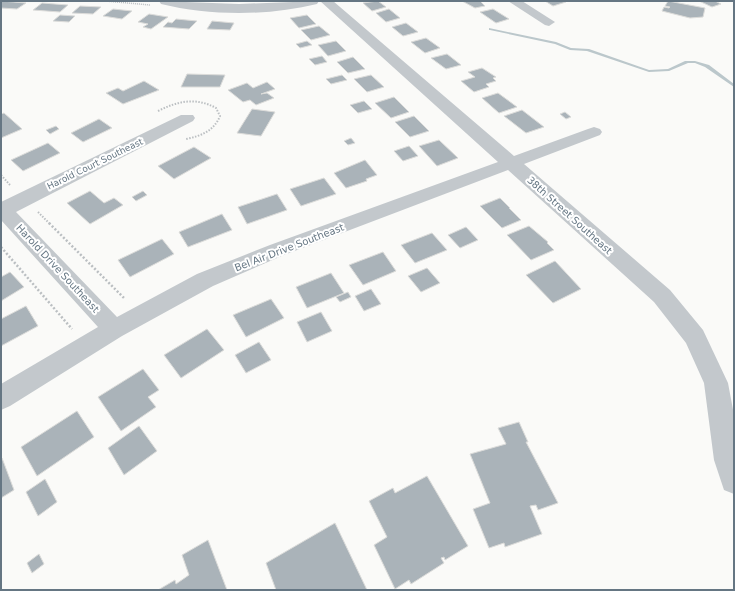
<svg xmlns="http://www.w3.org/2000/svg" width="735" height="591" font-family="'DejaVu Sans',sans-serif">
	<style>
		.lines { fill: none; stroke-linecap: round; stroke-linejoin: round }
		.stream { fill: #bbc7cb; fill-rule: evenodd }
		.building { fill: #aab3b9; stroke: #dcdcda }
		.path-far2 { stroke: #bbbfc2; stroke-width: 1.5; stroke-dasharray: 1 1; stroke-linecap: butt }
		.path-far1 { stroke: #bbbfc2; stroke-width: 2; stroke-dasharray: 1.5 1.5; stroke-linecap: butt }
		.path { stroke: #bbbfc2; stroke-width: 2.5; stroke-dasharray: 2 2; stroke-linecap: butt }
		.minor { fill: #c3c8cc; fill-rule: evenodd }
		.labels { text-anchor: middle; stroke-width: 4; stroke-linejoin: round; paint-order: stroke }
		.far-street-label { font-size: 9px; fill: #657683; stroke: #fff }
		.street-label { font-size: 10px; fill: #657683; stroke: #fff }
	</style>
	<rect width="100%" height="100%" fill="#fafaf8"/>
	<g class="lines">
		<polygon class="stream" points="489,28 556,42 571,48 589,49 649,70 668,69 685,61 695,61 709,65 734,84 734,87 705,67 695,63 688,63 669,71 649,72 587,51 570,50 555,44 490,30 489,30"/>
	</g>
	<g class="building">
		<polygon points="1,1 26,3 17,9 1,8"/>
		<polygon points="378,1 386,7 372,11 363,3"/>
		<polygon points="462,1 480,1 485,6 475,8"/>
		<polygon points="545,1 565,1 566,2 553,6"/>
		<polygon points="668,1 705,8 703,17 690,18 662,11 664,7 669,8 670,7 665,6"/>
		<polygon points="699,1 715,1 721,4 712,7"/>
		<polygon points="42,3 68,5 60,12 33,10"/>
		<polygon points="80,6 101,7 93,14 72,13"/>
		<polygon points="113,9 132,11 122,19 103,16"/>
		<polygon points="389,9 400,18 386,22 376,13"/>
		<polygon points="493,9 509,19 496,23 480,12"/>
		<polygon points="149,14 168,17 151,29 143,27 148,24 138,22"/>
		<polygon points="60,15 75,16 69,22 53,21"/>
		<polygon points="307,15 316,24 299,28 290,18"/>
		<polygon points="176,19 197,21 189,29 163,27 168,22 172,23"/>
		<polygon points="212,21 234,23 230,30 207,29"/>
		<polygon points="406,23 418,32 403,36 392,27"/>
		<polygon points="319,26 330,35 311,40 301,30"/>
		<polygon points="426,38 440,48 425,53 411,42"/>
		<polygon points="307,41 312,45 300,48 296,44"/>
		<polygon points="336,41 346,51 328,56 318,45"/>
		<polygon points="447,54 461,65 446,69 431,58"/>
		<polygon points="322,56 327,62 315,65 309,59"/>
		<polygon points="353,57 365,69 348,73 337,62"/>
		<polygon points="482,68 496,77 493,78 496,81 486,84 489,87 474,92 461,81 475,77 468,72"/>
		<polygon points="187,74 225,75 220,87 181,87"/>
		<polygon points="342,75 347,80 331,84 326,79"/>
		<polygon points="371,75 384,87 367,92 354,79"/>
		<polygon points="144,81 159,90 123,104 106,93 118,88 123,91"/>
		<polygon points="267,82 275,89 261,94 267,93 274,98 256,105 250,100 243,102 228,90 247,83 253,88"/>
		<polygon points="498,93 517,107 499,113 482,98"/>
		<polygon points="394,97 409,112 391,118 375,103"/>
		<polygon points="364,101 372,109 358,113 350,105"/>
		<polygon points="252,109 275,112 261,136 237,133"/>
		<polygon points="522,110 544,127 526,133 504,116"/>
		<polygon points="565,112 571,117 566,119 560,114"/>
		<polygon points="4,113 22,129 1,138 1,114"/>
		<polygon points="414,116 429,131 410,137 395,122"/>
		<polygon points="99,119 112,128 83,142 71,133"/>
		<polygon points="56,126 59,129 50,134 46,130"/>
		<polygon points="351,138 355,143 348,145 344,141"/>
		<polygon points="439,140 458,158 437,166 419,146"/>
		<polygon points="48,143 60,153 23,171 11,160"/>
		<polygon points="409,146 418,156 403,161 394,151"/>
		<polygon points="194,147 211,158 174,179 158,166"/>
		<polygon points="365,160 377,175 366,179 367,181 346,188 334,173"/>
		<polygon points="324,178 336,194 301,206 290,189"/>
		<polygon points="90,191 104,203 114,198 123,205 90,224 67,203"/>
		<polygon points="143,191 147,195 136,201 132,197"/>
		<polygon points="277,194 287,210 247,224 238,207"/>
		<polygon points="500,198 510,208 509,208 521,220 502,228 480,206"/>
		<polygon points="222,214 232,230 188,247 179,232"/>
		<polygon points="529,226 548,242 547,243 554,250 531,260 507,235"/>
		<polygon points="466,227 478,240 460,248 448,235"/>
		<polygon points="432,233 447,250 415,263 401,245"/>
		<polygon points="162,239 174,254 130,277 118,260"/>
		<polygon points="383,252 396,271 363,285 349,265"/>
		<polygon points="555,261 581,289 553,303 526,275"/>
		<polygon points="427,268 440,283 421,292 408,276"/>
		<polygon points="10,272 24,287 1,301 1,277"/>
		<polygon points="331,273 344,293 307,308 296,287"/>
		<polygon points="371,289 381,304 364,311 355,296"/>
		<polygon points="348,292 351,297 340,302 336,297"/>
		<polygon points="271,299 284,318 246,337 233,315"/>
		<polygon points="26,306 38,326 1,346 1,319"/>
		<polygon points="321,312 332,331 307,342 297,322"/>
		<polygon points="207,329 224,350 181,378 164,355"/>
		<polygon points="259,342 271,360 246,373 235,355"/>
		<polygon points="143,369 159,390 148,397 156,407 121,431 98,397"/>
		<polygon points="77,411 94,437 37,476 21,447"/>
		<polygon points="519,422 528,442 526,442 558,503 538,510 536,505 530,506 542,534 505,547 504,543 489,548 473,509 490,503 470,454 506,444 498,428"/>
		<polygon points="139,426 157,451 124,475 108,448"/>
		<polygon points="2,458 14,490 1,498 1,459"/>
		<polygon points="427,476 468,546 445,560 444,557 441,558 444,563 411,584 409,580 395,589 374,545 387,537 369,501 393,488 395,493"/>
		<polygon points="45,479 57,502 38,516 26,492"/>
		<polygon points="335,523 367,590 276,590 266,563"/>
		<polygon points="208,540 227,590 158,590 175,580 176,584 189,575 182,555"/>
		<polygon points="39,554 44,564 32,573 27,563"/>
	</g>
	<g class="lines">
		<polyline class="path-far2" points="105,1 150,5"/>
		<g class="path-far1">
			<path d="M158 111C178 101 196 97 216 108L220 116C214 131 201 136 186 139"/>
			<polyline points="1,175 10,185"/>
			<polyline points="38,212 50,224"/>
		</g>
		<g class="path">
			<polyline points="49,223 125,299"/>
			<polyline points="1,247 72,329"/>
		</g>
		<g class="minor">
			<path d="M159 1 239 4 319 1 317 4C268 16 210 16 161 4Z"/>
			<polygon points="320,1 333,1 514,156 588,129 594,127 600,129 602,132 600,135 524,164 670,290 703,330 728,383 734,415 734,494 724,490 714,460 704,383 686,343 654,302 508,170 284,255 213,286 122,336 10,406 1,410 1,384 98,327 1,220 1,202 181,115 193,115 195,118 193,121 16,212 117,317 197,274 270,245 498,162"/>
			<polygon points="508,1 522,1 555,22 549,26 545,25"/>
		</g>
	</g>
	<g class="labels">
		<g class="far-street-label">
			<text transform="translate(95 164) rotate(-26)" y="3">Harold Court Southeast</text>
		</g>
		<g class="street-label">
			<text transform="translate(570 215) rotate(42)" y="4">38th Street Southeast</text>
			<text transform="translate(289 247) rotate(-21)" y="4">Bel Air Drive Southeast</text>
			<text transform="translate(58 268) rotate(47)" y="4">Harold Drive Southeast</text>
		</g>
	</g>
	<rect width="735" height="591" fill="none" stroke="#657683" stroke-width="4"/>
</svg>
